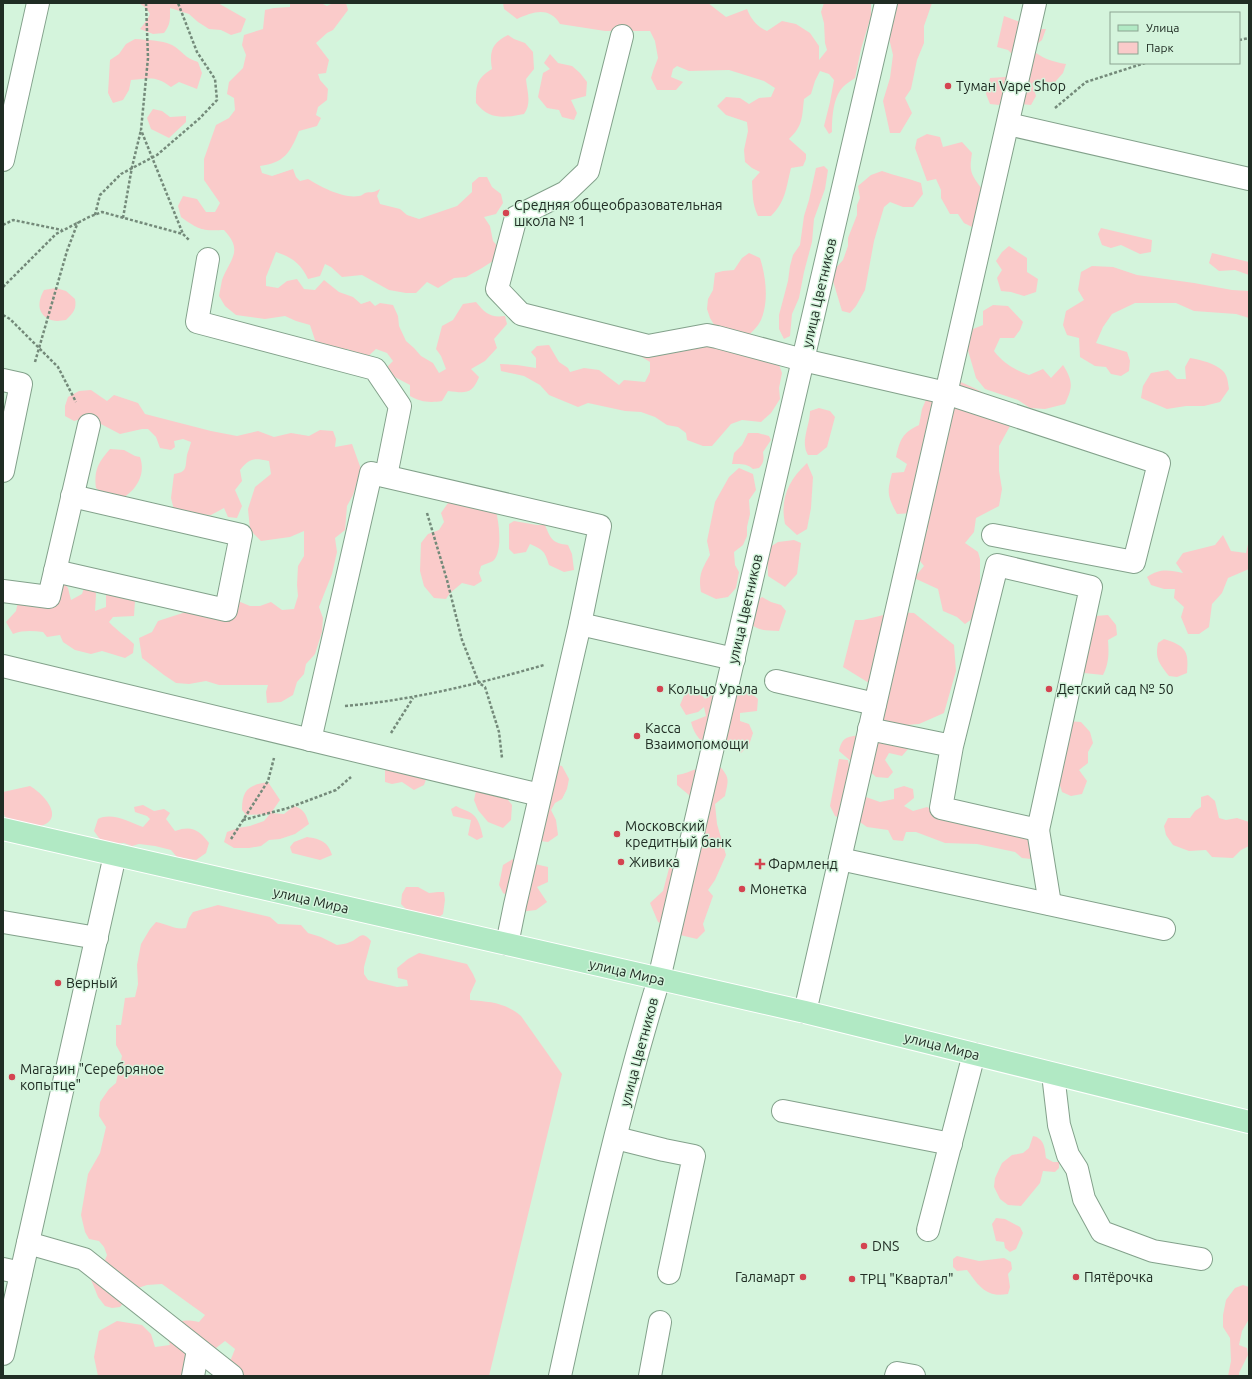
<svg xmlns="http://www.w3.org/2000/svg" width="1252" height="1379" font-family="Ubuntu,sans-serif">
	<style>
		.green { fill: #facbca }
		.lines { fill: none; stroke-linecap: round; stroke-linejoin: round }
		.minor-casing { stroke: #83a18b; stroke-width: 24 }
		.major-casing { stroke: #fff; stroke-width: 24 }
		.path { stroke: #748a7a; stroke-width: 2.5; stroke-dasharray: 3 2; stroke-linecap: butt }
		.minor { stroke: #fff; stroke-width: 22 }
		.major { stroke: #b1e9c4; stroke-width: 22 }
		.poi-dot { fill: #d44451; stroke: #d4f4dc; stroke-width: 1.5 }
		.labels { text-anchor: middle; stroke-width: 3; stroke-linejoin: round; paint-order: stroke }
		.poi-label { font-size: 14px; fill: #202d24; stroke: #d4f4dc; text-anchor: start }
		.street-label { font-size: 14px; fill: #202d24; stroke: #d4f4dc }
	</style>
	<rect width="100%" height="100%" fill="#d4f4dc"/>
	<g class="green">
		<path d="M139 3H218L246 19 241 32 231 35 221 30 209 29 198 22 189 14 170 8C170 19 171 24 164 33L153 34 140 29 147 20 150 14 146 8Z"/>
		<path d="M290 3H321L327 6 333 3H346L348 10 333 30 327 33 316 43 329 60 326 73 318 74 320 80 328 89 327 100 318 107 316 115 321 118 317 126 299 131C290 153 284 163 260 166L262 173 272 176 293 169 296 177 300 181 308 179C321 187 344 199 359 196 361 196 363 194 365 193 371 191 372 194 380 189L377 196 380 204 400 209 407 215 419 219 457 206 472 192V183L479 177H487L492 187 501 194 503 203 496 214 484 217 490 226 493 241 500 249 496 259 482 268 466 277 454 278 438 288 427 282 416 293H406L389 290 362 275 342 277 331 267 325 264 320 276 308 279C301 264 292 257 276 252L266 277V286L278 288 287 281 297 279 304 289 315 290 324 280 339 292 353 297 361 304 370 301 375 306 380 303 393 305 398 316 399 326 406 341 414 348 421 356 433 363 439 373 446 369 441 356 436 349 442 326 453 320 463 304 476 302C485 313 490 318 505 316L507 324 494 339 497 348 485 361 471 369 479 377C472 395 465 393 448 391L442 401C429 403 421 402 410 396V385L389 374 388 366 393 361 387 353 376 349 366 358 354 354 348 349H334L316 343 310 325 296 321 285 316 265 319 236 315 225 306 219 296C220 291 221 285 222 280 230 259 244 251 224 230 202 231 199 230 181 217L178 206 183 196 197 199 206 212H215L220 203 204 180V159L216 125 229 118 235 110 234 98 227 94 229 82 243 68 246 55 242 45 244 35 263 29 265 10 274 8 290 7Z"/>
		<path d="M503 3H708L726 17 747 9C751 19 757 27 767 31L782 21 796 24 810 33 819 46V60L827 50 825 43 824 23 821 12 824 3H871V16L861 49 855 78C851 81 847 83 844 86 833 96 832 118 832 132L829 134 824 126 830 102 834 80 829 74 820 71 815 81 811 94 804 99C802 117 803 126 789 139L806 154V159L803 166 791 168C786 188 786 201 771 216H758C752 203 753 195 752 181L760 172 752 168 745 162 744 150 748 131 747 122 726 115 717 106 726 97 740 98 749 104 759 98 771 97 775 88 764 81 729 70 689 71 677 66 673 69 671 77 683 82 676 90H657L651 78 653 71 658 58 655 41 650 31H605L560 24C549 6 533 12 517 19L504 9Z"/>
		<polygon points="896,3 932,3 924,26 924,43 917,60 911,89 905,98 912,113 900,133 890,133 883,101 890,78 893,55 887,30"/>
		<path d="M1004 16 1038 29H1046L1042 40 1031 49C1041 58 1053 62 1066 64L1063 73 1055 82 1032 83 1036 96 1031 105 1021 104 1003 99 999 105 990 104 986 94 990 78 1005 77 1021 63 1008 50 997 47Z"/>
		<path d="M508 35 514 39 525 43 533 52 534 69 526 79C527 91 532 103 524 114 504 118 489 120 476 103 476 85 476 79 492 69 489 51 492 43 508 35Z"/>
		<path d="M135 39C147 40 161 40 172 45 183 51 184 58 198 62L202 73 197 89 179 82 171 87C155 75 149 79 131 80L129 90 123 100 113 103 108 93 110 60 119 54 126 44Z"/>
		<polygon points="550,54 558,63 572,66 580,73 587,82 586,96 571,100 577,113 574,120 562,117 559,110 547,108 538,97 543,73 550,69 544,63"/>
		<polygon points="153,109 162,111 170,117 186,116 186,122 169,138 151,129 147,118"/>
		<path d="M927 134 940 137 943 147 962 142 972 153C969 172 971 174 982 189L974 228 964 223 958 214H950L941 198V190L936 179 927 181 915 148 917 139Z"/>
		<polygon points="824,166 828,170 825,189 814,219 812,242 804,272 799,298 792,314 790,336 784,339 779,329 779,315 788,281 790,266 793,255 800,245 804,216 809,200 816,168"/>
		<path d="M882 171C895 176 908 178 921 183L923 194 913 207H903L890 202 884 207 874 241 865 290 856 306 850 313 842 311 833 281 834 270 843 260 848 246V238L857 215V205L860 198 858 186 871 175Z"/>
		<polygon points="1101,228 1152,240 1151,252 1140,254 1121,245 1111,248 1102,245 1098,234"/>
		<polygon points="1009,246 1027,258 1027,272 1038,279 1036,292 1024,296 1011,292 1001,291 997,278 1002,270 996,261 1002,252"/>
		<path d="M749 253 760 258C766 277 769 301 761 320 758 327 750 334 744 339L777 359 782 373 779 388 780 399 771 413 761 422 742 420 731 424 712 446H703L687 440 686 433 678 427 667 425 655 417 641 412 625 411 588 403 578 407 549 395 540 385 524 376 501 371 500 364 517 365 536 368V358L531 352 537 346 549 345 559 362 568 368 570 372 584 368 599 370 619 385 624 380 645 382 650 372V362L637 354 699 347H707L716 344V328L710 318 707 309 708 299 713 290 715 273 723 271 734 270 742 258Z"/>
		<polygon points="1212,253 1249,262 1249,275 1235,270 1219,271 1209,263"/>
		<polygon points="1092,266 1113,267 1137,275 1194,283 1232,290 1249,291 1249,318 1236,314 1194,311 1176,303 1135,303 1112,314 1103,327 1096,343 1127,352 1130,361 1129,371 1121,376 1111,374 1106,367 1095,366 1080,357 1079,338 1067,335 1063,325 1066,311 1084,300 1078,290 1081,272"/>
		<path d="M56 288 66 291 75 299C77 309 73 313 66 320 60 321 53 322 47 318 36 311 39 299 44 290Z"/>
		<path d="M993 305 1008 306 1023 322 1020 330 1014 338H1000L994 351C1003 363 1015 370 1029 375L1043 369 1051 378 1063 365C1073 381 1073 387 1065 404L1045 409 1030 408 1018 400 985 389 976 378 967 347 973 329 983 325V311Z"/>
		<path d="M1190 358C1201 360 1215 363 1223 371 1228 376 1228 384 1229 389L1220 402 1204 406H1186L1167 409 1141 398 1143 386 1151 373 1168 370 1177 379H1186L1185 367Z"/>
		<path d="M950 378C971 385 990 396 1009 408L1010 426 999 446V471L1002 489 999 506 976 518 974 532 965 543 978 552 980 559V586L972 619 965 624 957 617 943 611 938 589 914 578 924 566 916 556 921 533 928 530 926 525 913 513 897 514C887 495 887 493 892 473L904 472 907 464 896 457C900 440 902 433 919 425L922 409 928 395Z"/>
		<path d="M91 390 107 401 114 395 138 403 145 414 211 431 237 436 258 431 274 437 291 433 309 436 320 430 333 431 336 439 335 447 352 444 361 469 353 495 347 506 345 530 335 538 337 552 332 574 319 607 323 618 322 632 315 654 306 664 304 674 297 682 293 695 281 702 267 703 266 692 268 685H219L206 681 189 684 176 683 164 675 142 658 139 638 152 632 158 621 192 610 238 601 250 606H260L271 602 282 610 294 609 298 596 297 585 298 566 304 556V531L290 537 261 541 250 530 248 509 255 487 271 474 269 461C253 458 250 458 240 470L242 481 235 490 242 506 237 518 228 517 224 508 211 515 191 514 174 510 171 498 174 474C188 472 185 467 187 455 188 451 190 447 191 442L183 439 174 441 175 447 171 450 160 448 156 437 148 429H142L120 434 97 422 85 418 74 421 65 416V406L68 397 79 391Z"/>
		<path d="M819 408 830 411 835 417 827 447 817 455H808C800 441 810 426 810 411Z"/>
		<path d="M748 433H758L769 436 771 440 763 452C764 459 764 463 759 468L753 469C746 463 740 464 732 464L734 453 742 445Z"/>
		<path d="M110 449 124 450 135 456 140 457C146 474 137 489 123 498L102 493 96 488C94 470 98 463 110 449Z"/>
		<path d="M807 463 813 477 811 508 807 529 797 535 785 524C780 498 788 481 807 463Z"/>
		<path d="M739 468 753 474 756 490 749 500 750 514 747 527V536L743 545 734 552 735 565 739 572 736 588 728 597 716 599 701 592C698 575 702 569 710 555L707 541 715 502 729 477Z"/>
		<path d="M457 499 496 511C499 523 503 552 493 561 490 563 484 564 481 566L479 573 482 581 474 586 462 583 450 593 446 599 434 598 424 586 420 571 421 543 428 534 439 530 444 522 441 513 448 503Z"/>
		<path d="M514 521 537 525H545C551 540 553 543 568 545L572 554 574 570 564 572 549 565C545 551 543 550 530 544L526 552 514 554 509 549V524Z"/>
		<path d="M1223 535 1231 551 1246 553 1249 540V569L1228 578 1222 593 1212 604 1209 627 1199 634H1188L1181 617 1184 607 1174 598 1175 589H1164L1151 585 1147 577C1160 568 1169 570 1183 573L1176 563 1183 553 1215 545Z"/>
		<polygon points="794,540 801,543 797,574 785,587 768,576 767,549 778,542"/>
		<path d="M64 583 68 588 71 600 82 594 84 588 95 586 96 595 95 611 106 607V591L129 588 135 601 134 616 113 617 109 622C117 631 126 636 134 644L133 653 125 658 102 651 91 654 75 650 63 642 60 635 47 637 43 632C33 631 23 630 13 634L6 622 16 611 18 602 28 606 39 602Z"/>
		<path d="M762 597 771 602 781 605 786 611 779 631C760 630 757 631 743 617L752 604Z"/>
		<polygon points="896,612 914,613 954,645 956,671 944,713 919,724 893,726 871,721 865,691 869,683 843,667 855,620 863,620"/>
		<path d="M1108 615 1116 625 1117 635 1108 640C1109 654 1109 663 1103 675L1084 673V660L1090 645 1095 616Z"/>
		<path d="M1164 639C1186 646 1189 651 1187 673L1177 677 1169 676C1159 663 1155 659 1158 643Z"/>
		<path d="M728 683 744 687 758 699 757 711 740 713V721L749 724 753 733 749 745 741 753 724 744 712 750C701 741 695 737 691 722L706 716 704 707 698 712 686 715 680 705 685 693 699 692 705 699C715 694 718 687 728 683Z"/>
		<polygon points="1068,721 1081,722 1090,732 1093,743 1088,752 1088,763 1079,770 1087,781 1082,794 1071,796 1062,792 1058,779"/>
		<path d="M860 735H902L908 749 902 756 889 753 885 760 893 772 888 778 876 777 866 768 853 763 839 751C842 737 847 737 860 735Z"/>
		<polygon points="409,752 417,758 428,774 424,785 414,790 402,782 392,784 385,782 385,769 392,759 398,754"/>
		<polygon points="839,759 848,760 854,798 866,797 880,802 894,799 894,789 904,786 913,789 914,798 904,806 913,811 927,807 946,817 1033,835 1036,845 1031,859 1022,858 1015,852 977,844 945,843 916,832 906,832 903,841 893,840 888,830 867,827 857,820 848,822 835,816 830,806"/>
		<polygon points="548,763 562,766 569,779 567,789 562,799 555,803 551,810 556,820 558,835 548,842 540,841"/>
		<path d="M717 763C730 778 729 778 725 796L715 804 717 824 726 855 715 880 708 890 713 896 703 924 705 931 697 939 680 935 671 928 658 922 650 903 663 891 671 861 680 852 690 805 689 795 677 785V775C691 773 703 764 717 763Z"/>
		<path d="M268 782 280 800 271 813 284 814 294 806C304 809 306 814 309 824L295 834 280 839 269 840 261 846 249 848H234L224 842 227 832 238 828 250 826 264 821 270 814 246 815 242 810C242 789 249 785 268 782Z"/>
		<path d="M30 786C47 796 67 822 36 827 28 828 16 823 8 821L3 813V792Z"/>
		<polygon points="482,787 502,792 512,805 511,820 503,828 488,822 478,810 474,800 476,791"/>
		<polygon points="1208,795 1215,801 1219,818 1226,820 1237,818 1249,822 1249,846 1241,850 1233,858 1212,857 1206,850 1189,851 1173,845 1166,835 1164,826 1168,818 1190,818 1195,811 1201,807 1201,797"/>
		<path d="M143 805 154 811 164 809 170 813 166 819 175 831C192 825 199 830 209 843L206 853 196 860 177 857 171 850 155 846 139 844 132 846 124 843 108 844 99 838 94 831 98 819C112 812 129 822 143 827L150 819 147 816 135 812 134 807Z"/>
		<path d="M456 806C461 809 466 810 471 813 479 818 481 829 483 837L477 840 468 835 471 820 453 816 451 809Z"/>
		<path d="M307 837C321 839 328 842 332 855L320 860 292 853 290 847 294 842Z"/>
		<polygon points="513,859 548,867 548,882 537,887 547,902 536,910 520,912 510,897 503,893 499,885 503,865"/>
		<polygon points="406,887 418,887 429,893 438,892 444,892 445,900 443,914 435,920 410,913 401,904 402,894"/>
		<path d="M218 905 270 917 278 924 301 925 308 933 321 937 337 945C341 944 346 944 350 942 359 939 361 929 371 941L364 967V974L368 980 397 987 408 986 407 980 398 978 397 968 408 959 419 953 467 964 473 974 476 981 470 994V1000C490 1002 504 1002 521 1016L562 1074 489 1376H222L224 1363 231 1359 235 1349 225 1341 216 1348 208 1352 200 1376H98L94 1357 99 1331 117 1321 142 1325 151 1334 155 1347 170 1345 166 1334C179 1320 180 1319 199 1322L205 1315 162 1284 147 1285 135 1289 120 1307 112 1308 105 1306 98 1297 90 1277 95 1261 105 1260 107 1255 104 1247 99 1241 89 1239 85 1232 81 1215 88 1174 100 1153 106 1127 99 1116 100 1102 109 1089 116 1083 122 1056 116 1045V1025H121L125 998 135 997 138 984 137 965 141 944 150 929 156 922C167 924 175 930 186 928L189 918 193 912Z"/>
		<path d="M1033 1136C1044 1138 1045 1148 1046 1158L1053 1162H1059V1168L1055 1172 1043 1171 1040 1183 1021 1206 1008 1205 1000 1199 994 1187 995 1178 1002 1163 1012 1155 1023 1153 1029 1148Z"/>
		<polygon points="996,1218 1005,1219 1020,1227 1023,1233 1016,1249 1010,1252 1005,1248 1004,1242 996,1241 992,1224"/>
		<path d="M957 1256 979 1261 1004 1258 1011 1262 1012 1269 1008 1274 1010 1287 1008 1294C986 1298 979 1286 967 1270L957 1271 953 1267V1259Z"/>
		<polygon points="1243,1285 1249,1287 1249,1319 1242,1331 1239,1345 1247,1348 1248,1355 1239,1373 1239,1376 1228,1376 1231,1361 1230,1338 1223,1327 1223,1315 1226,1300 1235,1288"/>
	</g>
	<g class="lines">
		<defs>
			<g id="minor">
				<polyline points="622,36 588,171 566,192 516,217 497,289 521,314 648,346 707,335 717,337 803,360 946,393 1159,463 1134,562 993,535"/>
				<polyline points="1008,124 1249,179"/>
				<polyline points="3,160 38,3"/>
				<polyline points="208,259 197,322 375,369 400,406 386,476"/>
				<polyline points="3,380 21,384 3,471"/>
				<polyline points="55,571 226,610 241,535 72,496"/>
				<polyline points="3,591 49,597 89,425"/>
				<polyline points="3,666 540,795"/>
				<polyline points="776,681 875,704"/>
				<polyline points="869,729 952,746 997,565 1091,587 1038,830 941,808 952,746"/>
				<polyline points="310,740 371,473 600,526 580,624"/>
				<polyline points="1038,830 1050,904"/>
				<polyline points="840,859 1164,929"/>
				<polyline points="3,922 97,938"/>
				<polyline points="507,944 515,905 580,624 734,659"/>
				<polyline points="805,1012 1035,3"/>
				<polyline points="1053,1074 1059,1125 1068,1155 1077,1169 1084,1199 1102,1232 1153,1251 1201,1259"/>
				<polyline points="783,1111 951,1144"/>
				<polyline points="616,1138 664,1150 694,1156 669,1273"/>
				<polyline points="928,1230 974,1054"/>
				<polyline points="28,1243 84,1259 232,1376"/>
				<polyline points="3,1269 21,1273"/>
				<polyline points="3,1354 115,855"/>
				<polyline points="193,1376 198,1350"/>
				<path d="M560 1376C589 1243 619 1110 659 979L886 3"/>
				<polyline points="650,1376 660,1322"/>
				<polyline points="896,1376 897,1373 914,1376"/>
			</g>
			<polyline id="major" points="3,829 805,1012 1249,1122"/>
		</defs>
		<use href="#minor" class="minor-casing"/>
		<use href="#major" class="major-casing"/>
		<g class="path">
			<polyline points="146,3 148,58 141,130 183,234"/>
			<polyline points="1239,40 1249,38"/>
			<polyline points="1055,108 1086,82 1145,63"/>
			<polyline points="95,215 100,195 121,174 157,155 200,118 217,100 215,79 197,52 178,3"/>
			<polyline points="123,218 132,167 141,130"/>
			<polyline points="3,225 13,220 62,230"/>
			<polyline points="3,287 56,234 89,217 102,212 183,234 190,241"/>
			<polyline points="3,315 10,319 58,367 76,402"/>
			<polyline points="35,362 67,251 78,222"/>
			<polyline points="427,513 447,580 462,640 479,683 485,687 499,732 502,758"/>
			<path d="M345 706C413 700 478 684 544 665"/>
			<polyline points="391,733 413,698"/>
			<polyline points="243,820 288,808 336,790 351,777"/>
			<polyline points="231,839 268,781 274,758"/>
		</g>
		<use href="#minor" class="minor"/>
		<use href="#major" class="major"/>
	</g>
	<g class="poi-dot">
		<circle cx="948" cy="86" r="4"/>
		<circle cx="506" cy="213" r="4"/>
		<circle cx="660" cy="689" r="4"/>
		<circle cx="1049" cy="689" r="4"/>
		<circle cx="637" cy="736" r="4"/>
		<circle cx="617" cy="834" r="4"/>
		<circle cx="621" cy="862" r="4"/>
		<path d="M758 858h4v4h4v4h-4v4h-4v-4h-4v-4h4z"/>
		<circle cx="742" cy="889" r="4"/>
		<circle cx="58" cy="983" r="4"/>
		<circle cx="12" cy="1077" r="4"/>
		<circle cx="864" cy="1246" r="4"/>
		<circle cx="803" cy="1277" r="4"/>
		<circle cx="1076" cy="1277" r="4"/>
		<circle cx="852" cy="1279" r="4"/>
	</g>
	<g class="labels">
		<g class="poi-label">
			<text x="956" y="91">Туман Vape Shop</text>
			<text x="514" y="210">Средняя общеобразовательная<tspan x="514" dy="16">школа № 1</tspan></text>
			<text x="668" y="694">Кольцо Урала</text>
			<text x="1057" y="694">Детский сад № 50</text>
			<text x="645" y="733">Касса<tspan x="645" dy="16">Взаимопомощи</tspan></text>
			<text x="625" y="831">Московский<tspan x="625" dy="16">кредитный банк</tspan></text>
			<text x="629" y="867">Живика</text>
			<text x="768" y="869">Фармленд</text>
			<text x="750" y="894">Монетка</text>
			<text x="66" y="988">Верный</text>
			<text x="20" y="1074">Магазин "Серебряное<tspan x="20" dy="16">копытце"</tspan></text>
			<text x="872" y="1251">DNS</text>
			<text x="795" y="1282" text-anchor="end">Галамарт</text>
			<text x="1084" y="1282">Пятёрочка</text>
			<text x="860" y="1284">ТРЦ "Квартал"</text>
		</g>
		<g class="street-label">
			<text transform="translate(819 293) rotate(-77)" y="5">улица Цветников</text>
			<text transform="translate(745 609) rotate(-77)" y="5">улица Цветников</text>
			<text transform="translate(311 900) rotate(13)" y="5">улица Мира</text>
			<text transform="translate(627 972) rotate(13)" y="5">улица Мира</text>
			<text transform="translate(942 1046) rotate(14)" y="5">улица Мира</text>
			<text transform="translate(639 1052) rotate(-75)" y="5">улица Цветников</text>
		</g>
	</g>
	<rect width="1252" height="1379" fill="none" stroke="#202d24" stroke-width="8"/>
	<rect x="1110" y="12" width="130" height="52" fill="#d4f4dc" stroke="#8ca492"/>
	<rect x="1118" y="25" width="20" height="6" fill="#b1e9c4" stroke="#8ca492"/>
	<text x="1146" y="32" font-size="12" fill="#202d24">Улица</text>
	<rect x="1118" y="42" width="20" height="12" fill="#facbca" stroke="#8ca492"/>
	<text x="1146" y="52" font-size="12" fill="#202d24">Парк</text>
</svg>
